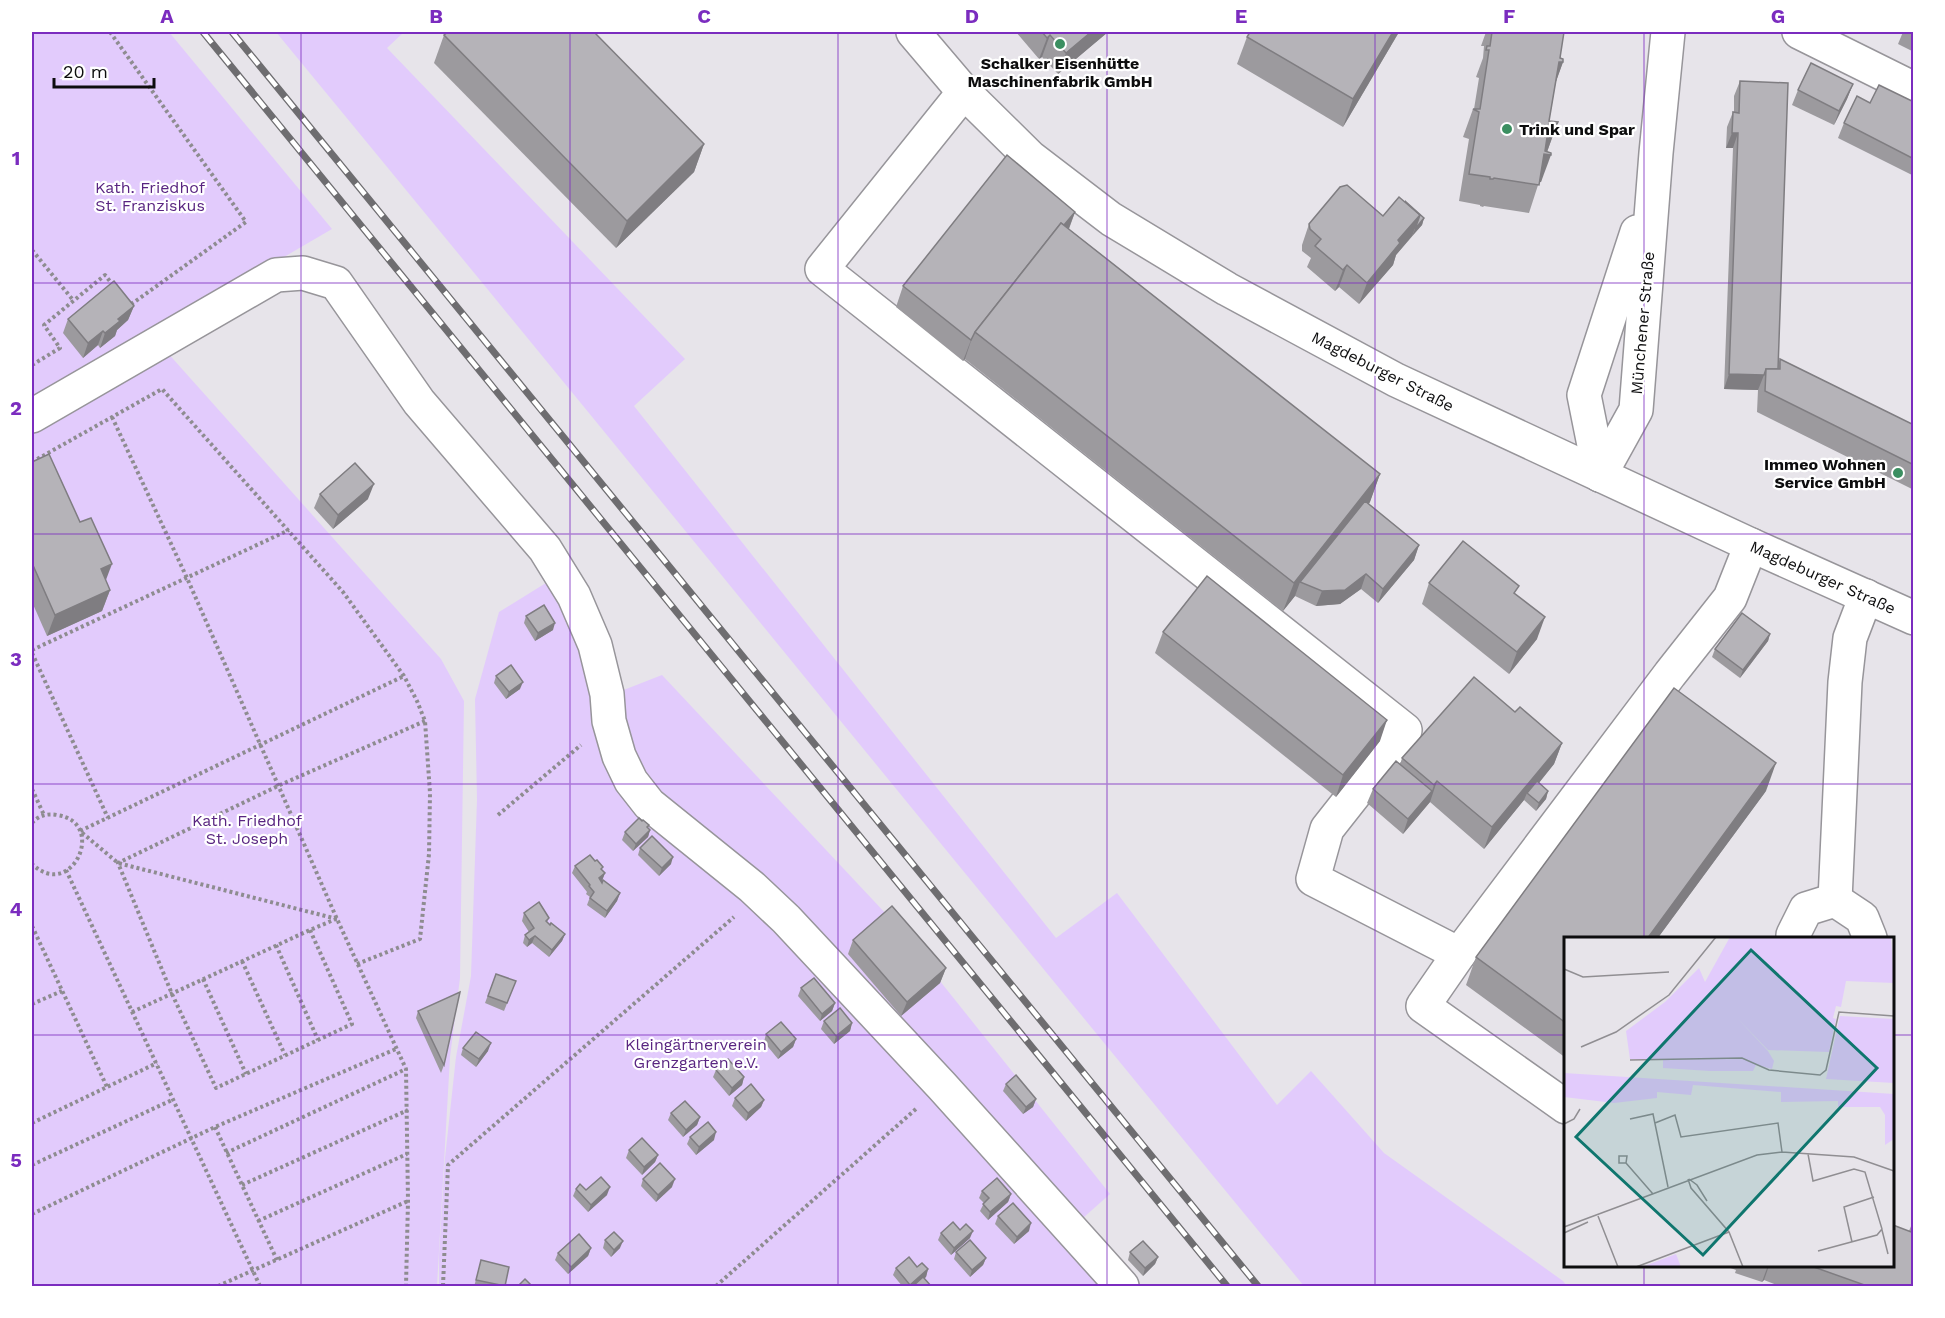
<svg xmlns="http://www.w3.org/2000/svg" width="1945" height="1318" font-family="'Work Sans',sans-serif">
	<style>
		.green { fill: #e2cbfc }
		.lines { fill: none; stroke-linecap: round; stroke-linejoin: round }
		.minor-casing { stroke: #97959a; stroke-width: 36 }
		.path { stroke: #8e8c90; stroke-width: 4; stroke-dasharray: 3 3; stroke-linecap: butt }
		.minor { stroke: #fff; stroke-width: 33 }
		.rail-casing { stroke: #6e6d70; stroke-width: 7 }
		.rail { stroke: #fff; stroke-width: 4.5; stroke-dasharray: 14; stroke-linecap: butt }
		.wall { fill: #9c9a9e }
		.shaded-wall { fill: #7f7d81 }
		.building { fill: #b5b3b8; stroke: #7f7d81; stroke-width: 1.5 }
		.grid { fill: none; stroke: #7b2cbf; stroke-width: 1.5; stroke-opacity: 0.55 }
		.poi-dot { fill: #3b8f61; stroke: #fff; stroke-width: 2 }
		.labels { text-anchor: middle; stroke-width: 4.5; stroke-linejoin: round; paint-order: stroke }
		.poi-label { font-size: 16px; font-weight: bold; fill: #0d0d0e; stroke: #fff }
		.park-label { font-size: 16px; fill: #592581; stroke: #fff }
		.street-label { font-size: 16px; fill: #0d0d0e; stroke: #fff }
		.inset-road { fill: none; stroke: #908e92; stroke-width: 1.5 }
		.view { fill: #0f766e; fill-opacity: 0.15; stroke: #0f766e; stroke-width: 3 }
		.inset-edge { fill: none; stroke: #0d0d0e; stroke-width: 3 }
		.neatline { fill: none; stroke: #7b2cbf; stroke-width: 2 }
		.grid-label { font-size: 20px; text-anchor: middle; font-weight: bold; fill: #7b2cbf }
	</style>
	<rect width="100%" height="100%" fill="#e7e4ea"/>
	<g class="green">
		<polygon points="32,32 169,32 332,229 32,404"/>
		<path d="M276 32H404L387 48 685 359 634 406 1056 938 1117 893 1277 1105 1311 1071 1384 1153 1563 1281 1567 1286H1304C960 869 620 449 276 32Z"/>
		<polygon points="166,351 441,659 464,701 460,978 450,1057 437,1286 32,1286 32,430"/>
		<polygon points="554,578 616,693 662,675 888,916 1110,1194 1065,1234 1112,1286 439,1286 439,1255 445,1158 456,1057 471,976 477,799 475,699 499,612"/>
	</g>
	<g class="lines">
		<defs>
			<g id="minor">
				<polyline points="913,32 964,92 1030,157 1111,219 1227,289 1396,380 1751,545 1914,618"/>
				<polyline points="1799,32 1914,89"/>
				<polyline points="964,92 822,269 1405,730 1327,829 1313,879 1459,954"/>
				<polyline points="32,416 276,275 303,273 336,283 419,402 545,549 574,596 595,645 607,694 609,721 619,756 631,781 649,804 752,887 786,919 942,1086 1122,1286"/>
				<polyline points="1600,475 1636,410 1656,153 1668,32"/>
				<polyline points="1600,475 1584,395 1637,232"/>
				<polyline points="1835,900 1845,682 1850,638 1866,596"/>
				<polyline points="1794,938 1793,935 1806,909 1835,900 1862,918 1870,938"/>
				<polyline points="1566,1107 1423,1006 1459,954 1670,674 1730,598 1751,545"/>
			</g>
		</defs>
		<use href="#minor" class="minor-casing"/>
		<g class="path">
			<polyline points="110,32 246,222 130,305"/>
			<polyline points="32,250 73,300"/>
			<polyline points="32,365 60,348 44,325 105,275 113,285"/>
			<polyline points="112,417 187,578 337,919 406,1069 408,1201 406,1286"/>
			<polyline points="32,462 162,389 343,592 404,676 417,701 425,721 430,793 429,854 420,939 357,964"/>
			<polyline points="32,650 289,530"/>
			<polyline points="32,653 108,818"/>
			<polyline points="32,789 44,815"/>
			<polyline points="498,815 581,745"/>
			<path d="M32 823C38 816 47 813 57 815 108 822 72 902 32 864"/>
			<polyline points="66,870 260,1286"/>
			<polyline points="337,919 118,863 80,831 404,676"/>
			<polyline points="32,926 107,1087"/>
			<polyline points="310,930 352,1024 216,1088 172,994 118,863 280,785 425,721"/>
			<polyline points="276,945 318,1040"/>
			<polyline points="242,961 285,1055"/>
			<polyline points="203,979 246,1074"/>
			<polyline points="32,1004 62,991"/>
			<polyline points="132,1012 310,930 336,919"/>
			<polyline points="32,1123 157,1063"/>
			<polyline points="215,1127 277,1260"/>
			<polyline points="226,1153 406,1069"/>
			<polyline points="32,1165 172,1100"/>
			<polyline points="242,1185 408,1110"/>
			<polyline points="32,1214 215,1127 396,1049"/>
			<polyline points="258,1221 407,1154"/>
			<polyline points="218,1286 408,1201"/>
			<polyline points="443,1286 448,1165 734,917"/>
			<polyline points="716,1286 917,1108"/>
		</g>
		<use href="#minor" class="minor"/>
		<defs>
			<g id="rail">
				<polyline points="203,32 1227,1286"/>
				<polyline points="232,32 1258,1286"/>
			</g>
		</defs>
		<use href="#rail" class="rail-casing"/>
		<use href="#rail" class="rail"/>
	</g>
	<g class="wall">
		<polygon points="1016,32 1108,32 1058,74 1042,57 1039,59"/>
		<polygon points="1399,32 1343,127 1237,64 1247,37"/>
		<polygon points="1486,32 1564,32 1560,58 1563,62 1556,81 1549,121 1557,124 1547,152 1541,182 1539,182 1529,213 1484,206 1483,207 1480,206 1480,205 1459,201 1469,139 1463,137 1473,109 1474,109 1479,78 1476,77 1483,58 1484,46 1481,46"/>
		<polygon points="1903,32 1914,32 1914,52 1898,44"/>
		<polygon points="444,35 704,144 694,172 616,248 434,63"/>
		<polygon points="1740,81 1778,365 1780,359 1914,425 1914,490 1757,412 1758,390 1724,389 1733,148 1726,148 1727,127 1733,112 1734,112 1734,96"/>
		<polygon points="1853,84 1847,99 1834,125 1792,105 1798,90"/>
		<polygon points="1914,102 1914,176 1838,138 1844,123 1870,103"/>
		<polygon points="1075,212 1069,229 1380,474 1369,504 1419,545 1414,560 1378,603 1361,589 1340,604 1316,606 1295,596 1283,611 965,359 963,361 896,307 903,286"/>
		<polygon points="1383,216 1424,218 1422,225 1396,255 1393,265 1359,304 1339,287 1335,291 1307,267 1311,258 1302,251 1302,245 1309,224"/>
		<polygon points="134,306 128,320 117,330 115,336 100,348 98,345 83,358 63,333 68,319"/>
		<polygon points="32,462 110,590 102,611 47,636 32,602"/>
		<polygon points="320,494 368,499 333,529 314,508"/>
		<polygon points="1429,583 1516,594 1537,639 1509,674 1422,604"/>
		<polygon points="526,616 553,630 535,641 524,623"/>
		<polygon points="1163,632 1380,741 1336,797 1155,653"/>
		<polygon points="1770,634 1768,641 1740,678 1712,657 1715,649"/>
		<polygon points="496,676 520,689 506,699 494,683"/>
		<polygon points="1515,712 1562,743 1554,764 1539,783 1548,791 1546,799 1536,811 1524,800 1484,849 1430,802 1403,834 1367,803 1373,789 1400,765 1402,758"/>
		<polygon points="1766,791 1657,939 1566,939 1566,1058 1466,985 1476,957"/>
		<polygon points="642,821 649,825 648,828 650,830 648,837 633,851 622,840 625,832"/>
		<polygon points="640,848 671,864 659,876 638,855"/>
		<polygon points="575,866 602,870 605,873 601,882 620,893 617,901 605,918 587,905 590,897 586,894 587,892 572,873"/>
		<polygon points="524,913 549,918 547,922 565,934 562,941 549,957 532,943 527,947 523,943 525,935 529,932 522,921"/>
		<polygon points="853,940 946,968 940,983 901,1016 848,954"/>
		<polygon points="496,974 516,981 504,1011 485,1003"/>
		<polygon points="801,988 835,1003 832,1011 820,1021 798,996"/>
		<polygon points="418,1011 444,1065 441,1073 416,1018"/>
		<polygon points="824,1021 852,1023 850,1031 834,1044 821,1029"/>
		<polygon points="766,1034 796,1039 793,1047 778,1059 764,1042"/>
		<polygon points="463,1048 488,1051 476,1067 461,1055"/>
		<polygon points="716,1070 744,1077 742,1085 729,1096 713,1077"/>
		<polygon points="1006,1084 1036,1099 1033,1107 1023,1114 1003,1091"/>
		<polygon points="735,1098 764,1100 761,1107 746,1121 732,1106"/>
		<polygon points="671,1113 700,1117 697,1125 683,1137 668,1120"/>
		<polygon points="690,1137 714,1140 696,1155 687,1144"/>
		<polygon points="629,1150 658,1155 655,1162 642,1175 626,1158"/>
		<polygon points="643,1179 672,1187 656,1202 641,1186"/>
		<polygon points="576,1189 586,1190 607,1195 588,1212 573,1196"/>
		<polygon points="982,1191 1011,1194 1008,1202 988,1220 980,1211 984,1203 979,1198"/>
		<polygon points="998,1216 1029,1231 1014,1244 995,1224"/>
		<polygon points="1914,1219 1914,1287 1782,1287 1764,1280 1762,1282 1735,1273 1736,1270 1725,1266 1893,1266 1909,1231"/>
		<polygon points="960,1230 970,1238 951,1255 938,1240 941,1233"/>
		<polygon points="605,1240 620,1248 611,1257 603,1248"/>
		<polygon points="591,1248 588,1256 568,1274 555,1260 558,1253"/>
		<polygon points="956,1252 986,1258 983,1265 970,1277 954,1259"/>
		<polygon points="1130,1252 1158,1257 1155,1264 1143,1276 1128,1260"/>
		<polygon points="481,1260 505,1287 474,1287"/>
		<polygon points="917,1267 928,1269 926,1277 924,1278 932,1287 903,1287 893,1275 896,1268"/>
	</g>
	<g class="shaded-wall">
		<polygon points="1091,32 1108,32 1058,74 1066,53"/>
		<polygon points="1393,32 1399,32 1343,127 1353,99"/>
		<polygon points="1050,35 1042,57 1039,59 1047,38"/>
		<polygon points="1559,62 1563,62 1553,90"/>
		<polygon points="1853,84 1847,99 1834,125 1839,111"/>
		<polygon points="1549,124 1557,124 1547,152 1539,151"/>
		<polygon points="1732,133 1738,133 1733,148 1726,148"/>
		<polygon points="704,144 694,172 616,248 627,221"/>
		<polygon points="1544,154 1551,155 1541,182 1534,182"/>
		<polygon points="1075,212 1067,233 1060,230"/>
		<polygon points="1420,215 1412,236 1396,255 1393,265 1359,304 1367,283 1398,240"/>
		<polygon points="1424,218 1422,225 1412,236 1415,229"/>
		<polygon points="1347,265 1339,287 1335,291 1343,270"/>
		<polygon points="134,306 128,320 117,330 115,336 100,348 105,333 118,319"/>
		<polygon points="103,331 98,345 83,358 88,343"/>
		<polygon points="972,338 965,359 963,361 971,340"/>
		<polygon points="1729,374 1764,375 1758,390 1724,389"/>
		<polygon points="1380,474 1370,502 1305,584 1300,582 1295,596 1283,611 1294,583"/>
		<polygon points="374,484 368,499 333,529 338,515"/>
		<polygon points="1419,545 1414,560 1378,603 1383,589"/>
		<polygon points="112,564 104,585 101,569"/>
		<polygon points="1366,574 1361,589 1340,604 1316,606 1322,591"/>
		<polygon points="110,590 102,611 47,636 55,615"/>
		<polygon points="1545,617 1537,639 1509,674 1517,652"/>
		<polygon points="555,623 553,630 535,641 538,633"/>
		<polygon points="1770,634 1768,641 1740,678 1743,670"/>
		<polygon points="523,682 520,689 506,699 509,692"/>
		<polygon points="1387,720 1380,741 1336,797 1343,775"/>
		<polygon points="1562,743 1554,764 1529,795 1527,793 1524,800 1484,849 1492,827"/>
		<polygon points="1776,763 1766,791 1657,939 1647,939"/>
		<polygon points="1437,781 1430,802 1403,834 1408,819 1432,791 1434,785"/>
		<polygon points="1548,791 1546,799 1536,811 1539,803"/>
		<polygon points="650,830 648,837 633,851 636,844"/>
		<polygon points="673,857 671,864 659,876 662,868"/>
		<polygon points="605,873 602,881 596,886 599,878"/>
		<polygon points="620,893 617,901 605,918 607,911"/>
		<polygon points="565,934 562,941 549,957 552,950"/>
		<polygon points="535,936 532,943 527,947 529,940"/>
		<polygon points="946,968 940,983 901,1016 907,1002"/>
		<polygon points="835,1003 832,1011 820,1021 822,1014"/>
		<polygon points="852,1023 850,1031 834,1044 836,1036"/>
		<polygon points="796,1039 793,1047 778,1059 781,1052"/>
		<polygon points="491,1043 488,1051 476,1067 479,1059"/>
		<polygon points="744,1077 742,1085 729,1096 732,1088"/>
		<polygon points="1036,1099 1033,1107 1023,1114 1026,1107"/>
		<polygon points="764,1100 761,1107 746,1121 748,1113"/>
		<polygon points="700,1117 697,1125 683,1137 686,1130"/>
		<polygon points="716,1132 714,1140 696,1155 699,1147"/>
		<polygon points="658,1155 655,1162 642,1175 644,1167"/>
		<polygon points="675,1179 672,1187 656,1202 658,1195"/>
		<polygon points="610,1187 607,1195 588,1212 591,1205"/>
		<polygon points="1011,1194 1008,1202 988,1220 990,1212"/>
		<polygon points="1031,1223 1029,1231 1014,1244 1017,1237"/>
		<polygon points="973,1231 970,1238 951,1255 954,1248"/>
		<polygon points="623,1241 620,1248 611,1257 614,1250"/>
		<polygon points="591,1248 588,1256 568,1274 571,1267"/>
		<polygon points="1158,1257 1155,1264 1143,1276 1145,1268"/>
		<polygon points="986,1258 983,1265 970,1277 972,1270"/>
		<polygon points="1769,1266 1764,1280 1762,1282 1767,1268"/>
		<polygon points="928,1269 926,1277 914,1287 910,1287 910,1285"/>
	</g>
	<g class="building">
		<polygon points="448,32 594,32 704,144 627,221 444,35"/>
		<polygon points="1042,32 1091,32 1066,53 1050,35 1047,38"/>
		<polygon points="1250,32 1393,32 1353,99 1247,37"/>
		<polygon points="1492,32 1564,32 1560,58 1563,59 1563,62 1559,62 1549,121 1558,122 1557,124 1549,124 1545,151 1551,153 1551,155 1544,154 1539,185 1494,178 1493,179 1490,179 1490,177 1469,174 1479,112 1473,109 1480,109 1489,50 1486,50 1487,46 1490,46"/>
		<polygon points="1811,63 1853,84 1839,111 1798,90"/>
		<polygon points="1740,81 1788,83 1778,369 1766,369 1764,375 1729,374 1738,133 1732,133 1733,112 1739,113"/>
		<polygon points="1879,85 1914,102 1914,159 1844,123 1857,96 1870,103"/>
		<polygon points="1007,155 1075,212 1064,225 1061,223 975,332 971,340 903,286"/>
		<polygon points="1347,185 1383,216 1399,197 1420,215 1398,240 1400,243 1367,283 1347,265 1343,270 1315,246 1321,239 1310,229 1309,224 1340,187"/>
		<polygon points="1405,201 1424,218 1415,229 1420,215"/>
		<polygon points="1061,223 1380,474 1294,583 975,332"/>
		<polygon points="114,281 134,306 118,319 120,321 105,333 103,331 88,343 68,319"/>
		<polygon points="1780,359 1914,425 1914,465 1765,391 1766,369 1780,369"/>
		<polygon points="49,454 80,522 91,518 112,564 101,569 110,590 55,615 32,563 32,462"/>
		<polygon points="355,463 374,484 338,515 320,494"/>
		<polygon points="1365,501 1419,545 1383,589 1366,574 1345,590 1322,591 1300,582"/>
		<polygon points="1463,541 1519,586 1514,593 1545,617 1517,652 1429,583"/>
		<polygon points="1207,576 1387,720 1343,775 1163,632"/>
		<polygon points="544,605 555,623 538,633 526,616"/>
		<polygon points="1742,613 1770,634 1743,670 1715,649"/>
		<polygon points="511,665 523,682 509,692 496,676"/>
		<polygon points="1474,677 1515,712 1520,707 1562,743 1492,827 1437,781 1434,785 1402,758"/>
		<polygon points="1674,688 1776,763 1647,939 1566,939 1566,1023 1476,957"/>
		<polygon points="1396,761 1432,791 1408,819 1373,789"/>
		<polygon points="1537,781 1548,791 1539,803 1527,793"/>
		<polygon points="639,818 642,821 643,820 649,825 647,827 650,830 636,844 625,832"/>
		<polygon points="652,836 673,857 662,868 640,848"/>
		<polygon points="590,855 595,861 597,860 603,867 601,869 605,873 599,878 602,883 603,880 620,893 607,911 590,898 594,892 589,886 590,885 575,866"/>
		<polygon points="539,902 549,918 546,921 550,925 551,923 565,934 552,950 535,936 529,940 525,935 534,928 524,913"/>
		<polygon points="892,906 946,968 907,1002 853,940"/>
		<polygon points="496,974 516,981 507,1003 488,996"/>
		<polygon points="814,978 835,1003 822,1014 801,988"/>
		<polygon points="460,992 444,1065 418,1011"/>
		<polygon points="840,1008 852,1023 836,1036 824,1021"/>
		<polygon points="781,1022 796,1039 781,1052 766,1034"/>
		<polygon points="476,1032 491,1043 479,1059 463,1048"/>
		<polygon points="728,1059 744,1077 732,1088 716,1070"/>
		<polygon points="1016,1075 1036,1099 1026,1107 1006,1084"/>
		<polygon points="751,1084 764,1100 748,1113 735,1098"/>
		<polygon points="685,1101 700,1117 686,1130 671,1113"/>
		<polygon points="708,1122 716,1132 699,1147 690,1137"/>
		<polygon points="642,1138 658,1155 644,1167 629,1150"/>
		<polygon points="660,1163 675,1179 658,1195 643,1179"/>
		<polygon points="601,1177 610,1187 591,1205 576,1189 580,1184 586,1190"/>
		<polygon points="997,1178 1011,1194 990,1212 983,1204 989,1198 982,1191"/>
		<polygon points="1013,1203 1031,1223 1017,1237 998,1216"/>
		<polygon points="953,1222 960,1230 966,1224 973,1231 954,1248 941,1233"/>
		<polygon points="1893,1225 1914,1233 1914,1287 1870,1287 1811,1266 1893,1266"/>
		<polygon points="614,1232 623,1241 614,1250 605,1240"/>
		<polygon points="579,1234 591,1248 571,1267 558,1253"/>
		<polygon points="970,1240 986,1258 972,1270 956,1252"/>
		<polygon points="1143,1241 1158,1257 1145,1268 1130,1252"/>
		<polygon points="909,1257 917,1267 922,1263 928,1269 910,1285 896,1268"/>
		<polygon points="481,1260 509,1267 505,1286 476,1280"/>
		<polygon points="923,1277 932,1287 912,1287"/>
		<polygon points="525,1279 533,1287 517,1287"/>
	</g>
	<path class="grid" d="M301 32V1286M570 32V1286M838 32V1286M1107 32V1286M1375 32V1286M1644 32V938M32 283H1914M32 534H1914M32 784H1914M32 1035H1566M1892 1035H1914M1644 1266V1286"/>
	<g class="poi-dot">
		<circle cx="1060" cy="44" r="6"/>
		<circle cx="1507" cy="129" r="6"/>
		<circle cx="1898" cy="473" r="6"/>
	</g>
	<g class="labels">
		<g class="poi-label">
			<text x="1060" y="69">Schalker Eisenhütte<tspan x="1060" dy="18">Maschinenfabrik GmbH</tspan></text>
			<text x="1519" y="135" text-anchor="start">Trink und Spar</text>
			<text x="1886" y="470" text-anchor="end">Immeo Wohnen<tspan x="1886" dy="18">Service GmbH</tspan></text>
		</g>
		<g class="park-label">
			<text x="150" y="193">Kath. Friedhof<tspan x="150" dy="18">St. Franziskus</tspan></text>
			<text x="247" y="826">Kath. Friedhof<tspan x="247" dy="18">St. Joseph</tspan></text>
			<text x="696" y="1050">Kleingärtnerverein<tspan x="696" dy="18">Grenzgarten e.V.</tspan></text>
		</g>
		<g class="street-label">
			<text transform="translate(1642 323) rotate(-85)" y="6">Münchener Straße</text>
			<text transform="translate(1383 371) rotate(27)" y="6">Magdeburger Straße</text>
			<text transform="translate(1823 577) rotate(24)" y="6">Magdeburger Straße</text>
		</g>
	</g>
	<g transform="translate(1564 937)">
		<rect width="330" height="330" fill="#e7e4ea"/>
		<path d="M166 0H327L330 46 282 44 277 70 272 69 269 81 272 82 265 115 204 113 173 81 204 114 210 124 208 132 192 128 189 134H146L99 131V123L66 122 62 94 101 65 135 31 141 45ZM276 79 330 82V146L262 142ZM0 136 330 157V202L321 208V178L316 170H274V164L217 165V155L129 148 127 158 93 155V161L50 166 0 160ZM112 317 117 330H78Z" fill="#e2cbfc"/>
		<path class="inset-road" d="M0 32 19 40 105 35M17 110 52 95 105 58 152 0M66 123 178 121 205 133 256 138 262 133 275 75 330 79M66 182 89 177 104 250M91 186 111 178 117 200 214 186 218 215M0 187 10 182 16 172M244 217 249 244 290 232 301 235 318 292 313 298 254 314M62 226 63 219H55V226H62L89 257M124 242 127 251 165 295 179 330M125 242 133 248 143 264M34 279 54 330M0 290 193 218 218 215 290 220 330 234M318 293 324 317M0 296 24 285M288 305 280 270 310 260M72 330 165 295"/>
		<path class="view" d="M187 13 313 131 139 318 12 200Z"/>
		<rect width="330" height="330" class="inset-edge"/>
	</g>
	<rect width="1945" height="1318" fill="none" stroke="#ffffff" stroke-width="66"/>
	<path d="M54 78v9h100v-9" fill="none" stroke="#0d0d0e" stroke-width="3"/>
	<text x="63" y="78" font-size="18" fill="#0d0d0e" stroke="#ffffff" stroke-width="4.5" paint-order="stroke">20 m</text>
	<rect x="33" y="33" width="1879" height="1252" class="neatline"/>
	<g class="grid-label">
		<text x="167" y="23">A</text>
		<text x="436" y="23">B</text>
		<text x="704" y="23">C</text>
		<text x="972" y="23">D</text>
		<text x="1241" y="23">E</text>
		<text x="1509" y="23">F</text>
		<text x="1778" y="23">G</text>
		<text x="16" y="165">1</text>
		<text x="16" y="415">2</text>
		<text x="16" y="666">3</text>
		<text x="16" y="916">4</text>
		<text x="16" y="1167">5</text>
	</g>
</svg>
